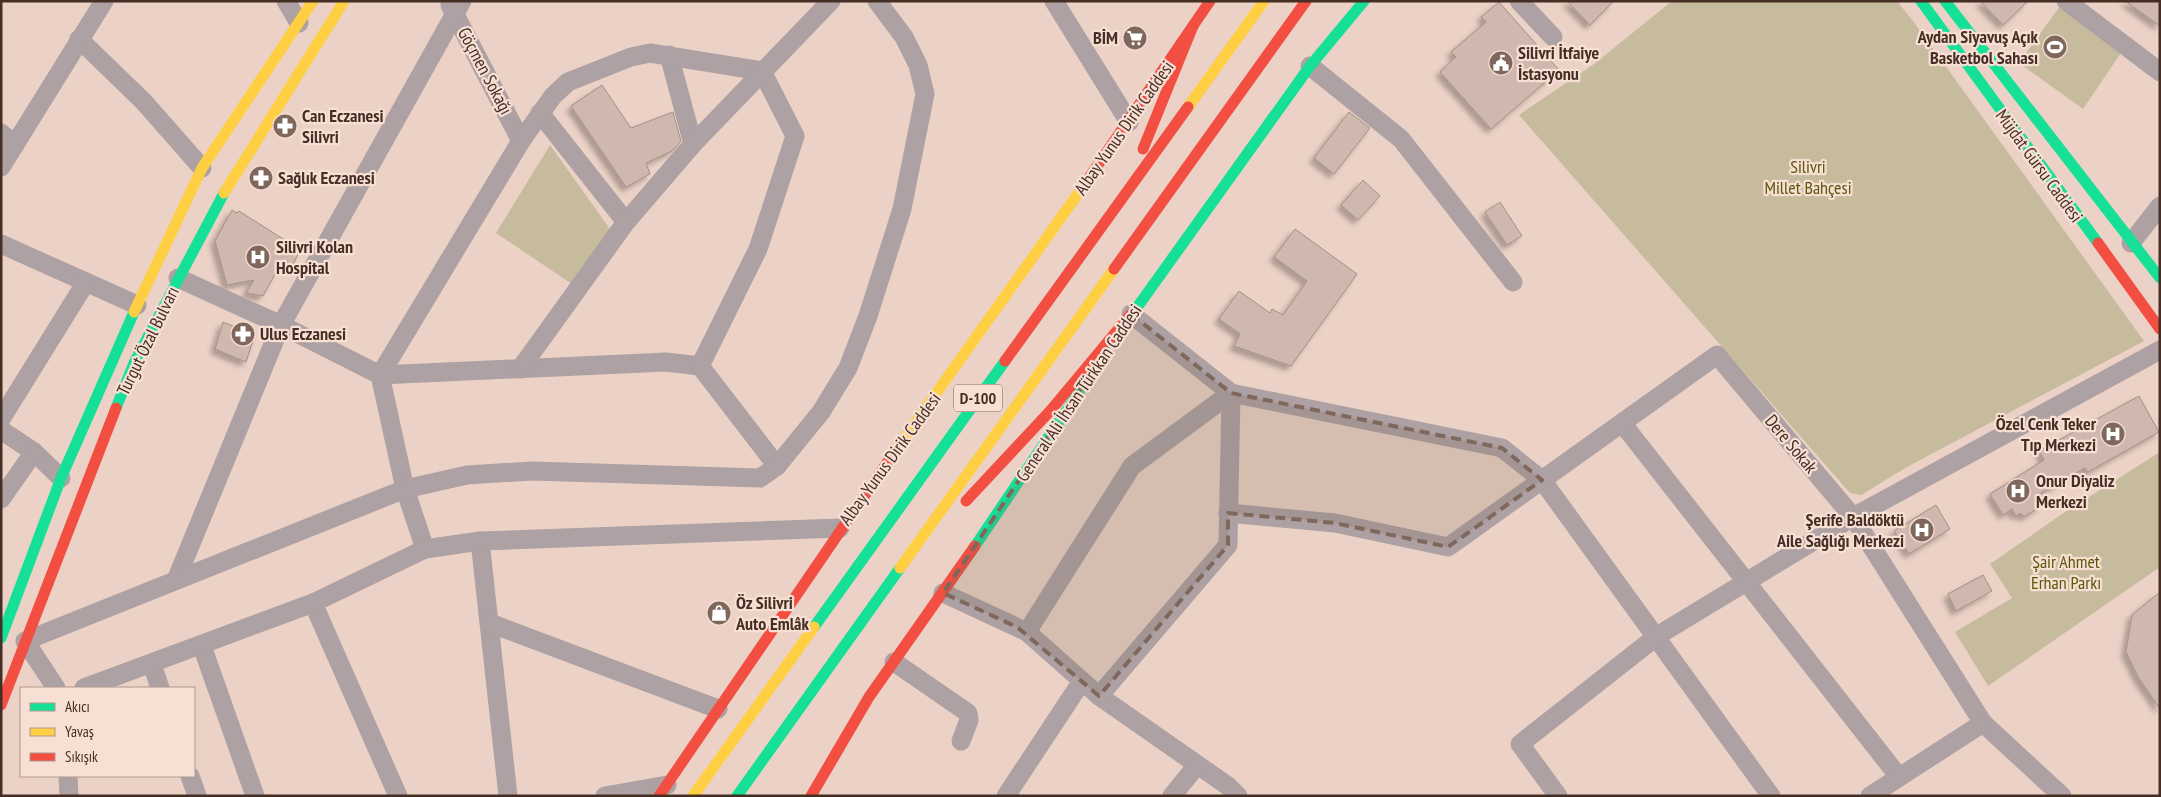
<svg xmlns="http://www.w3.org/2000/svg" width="2161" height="797" font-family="'PT Sans Narrow',sans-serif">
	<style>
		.green { fill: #c7bb9e }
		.building { fill: #cfb8ad; stroke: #a48f85; filter: url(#shadow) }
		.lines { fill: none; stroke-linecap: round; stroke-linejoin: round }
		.street { stroke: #ada1a3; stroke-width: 19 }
		.fast { stroke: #16e098; stroke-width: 11 }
		.slow { stroke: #ffcf43; stroke-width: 11 }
		.jam { stroke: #f24e42; stroke-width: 11 }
		.marked { fill: #7f675c; fill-opacity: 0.2; stroke: #7f675c; stroke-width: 4; stroke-dasharray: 10 6; stroke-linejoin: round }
		.labels { text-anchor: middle; stroke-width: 4.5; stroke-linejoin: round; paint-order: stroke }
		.shield { fill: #f8dfd4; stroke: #7b6358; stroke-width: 1 }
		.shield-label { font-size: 16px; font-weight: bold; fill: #452e23 }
		.poi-label { font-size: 18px; font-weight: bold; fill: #452e23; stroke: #f8dfd4; text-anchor: start }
		.street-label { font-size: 18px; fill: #452e23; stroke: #f8dfd4 }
		.park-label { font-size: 18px; fill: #5b570b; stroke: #f8dfd4 }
	</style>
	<defs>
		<filter id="shadow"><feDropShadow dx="-4.5" dy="4.5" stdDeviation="2.5" flood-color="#0004"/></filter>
	</defs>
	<rect width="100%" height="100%" fill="#ecd2c6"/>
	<g class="green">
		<polygon points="1672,1 1897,1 1913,21 2144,341 1907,467 1861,495 1850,493 1519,115 1594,64"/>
		<polygon points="2060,6 2121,53 2083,109 2019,63"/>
		<polygon points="550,145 610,229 572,284 496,233"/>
		<polygon points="2160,452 2160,567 1988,686 1955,632 2012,598 1990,564 2062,514"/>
	</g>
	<g class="building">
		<polygon points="1567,1 1614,1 1590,25"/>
		<polygon points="1980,1 2028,1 2003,25"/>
		<polygon points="2125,1 2160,1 2160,26"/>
		<polygon points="1499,2 1559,70 1491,129 1440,72 1456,57 1451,52 1486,22 1481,17"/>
		<polygon points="602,85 631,128 673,112 681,141 672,151 646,163 650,174 626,187 571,106"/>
		<polygon points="1349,112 1370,128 1334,174 1314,158"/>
		<polygon points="1363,180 1380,196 1358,220 1341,205"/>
		<polygon points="1500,202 1522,236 1507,245 1485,212"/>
		<polygon points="232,210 237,213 239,211 291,244 290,251 298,254 293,265 282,261 263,296 246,293 254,280 227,285 215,241"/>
		<polygon points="1295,229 1357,274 1291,366 1234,346 1240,334 1219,319 1239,291 1270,313 1272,309 1283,315 1307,281 1274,257"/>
		<polygon points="223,322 255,335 246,362 215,349"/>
		<polygon points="2139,396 2159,432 2088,472 2085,468 2038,495 2041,500 2038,501 2041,506 2024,517 2021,513 2016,516 2012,509 2003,515 1990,494 2044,460 2039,451"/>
		<polygon points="1936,505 1950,529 1909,554 1894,531"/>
		<polygon points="1983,575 1992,591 1956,611 1948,594"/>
		<polygon points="2160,592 2160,709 2138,677 2126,652 2132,615"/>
	</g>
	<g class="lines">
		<g class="street">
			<polyline points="286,1 299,23"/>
			<polyline points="1054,1 1129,122"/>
			<polyline points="1519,1 1553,37"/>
			<polyline points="2066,1 2160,72"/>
			<polyline points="450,5 521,141"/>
			<polyline points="79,39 144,102 202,168"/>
			<polyline points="669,55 693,144"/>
			<polyline points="1310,66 1401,139 1513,282"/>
			<polyline points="540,113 626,222"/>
			<polyline points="1,133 15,145"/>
			<polyline points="1,167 104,1"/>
			<polyline points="2131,243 2160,206"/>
			<polyline points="1,244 137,305"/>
			<polyline points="178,278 281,325 380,375 666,362 700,366 758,249 795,136 762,71 650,53 631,57 568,82 553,96 521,141 380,375 405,489 425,549"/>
			<polyline points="1131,314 1231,393 1502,448 1542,480 1771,796"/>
			<polyline points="700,366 777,466"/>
			<polyline points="520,369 626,222 693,144 831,1"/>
			<polyline points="1,419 86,282"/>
			<polyline points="1622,423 1899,777"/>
			<polyline points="1,430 34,452 61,478"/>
			<polyline points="1,499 34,452"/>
			<polyline points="1228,513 1335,523 1448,547 1717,355 1853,517 1983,723 2062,796"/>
			<polyline points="480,541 508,796"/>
			<polyline points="176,580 281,325 462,1"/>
			<polyline points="943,593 1027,632 1099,696 1228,786 1238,796"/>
			<polyline points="313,603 398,796"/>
			<polyline points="490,623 718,709"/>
			<polyline points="1027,632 1132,466 1231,393"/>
			<polyline points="202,646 255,796"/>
			<polyline points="894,662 968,713 969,720 961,741"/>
			<polyline points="152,664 160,688"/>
			<polyline points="56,688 25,641 405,489 467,475 532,471 760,478 777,466 821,412 848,368 868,316 902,209 925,94 918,65 904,37 877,1"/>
			<polyline points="84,688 313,603 425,549 480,541 840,528"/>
			<polyline points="1099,696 1228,545 1231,393"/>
			<polyline points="68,776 69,796"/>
			<polyline points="190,776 197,796"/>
			<polyline points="605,796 667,785"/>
			<polyline points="1006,796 1082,681"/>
			<polyline points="1172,796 1197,765"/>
			<polyline points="1558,796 1520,744 1657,636 1853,517 2160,350"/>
			<polyline points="1870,796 1983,723"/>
		</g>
		<g class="fast">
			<polyline points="1921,1 2098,243"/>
			<polyline points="1945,1 2160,278"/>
			<polyline points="1118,334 1310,66 1364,1"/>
			<polyline points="116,408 134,363 224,193"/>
			<polyline points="975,546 1079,392"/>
			<polyline points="814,627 1005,361"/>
			<polyline points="1,638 61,478 134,312"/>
			<polyline points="737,796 900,568"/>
		</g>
		<g class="slow">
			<polyline points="1188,107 1264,1"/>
			<polyline points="224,193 344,1"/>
			<polyline points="134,312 202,168 313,1"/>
			<polyline points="893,454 1082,188"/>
			<polyline points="900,568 1114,269"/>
			<polyline points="693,796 814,627"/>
		</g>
		<g class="jam">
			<polyline points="1143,149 1193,26"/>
			<polyline points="1082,188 1210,1"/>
			<polyline points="2098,243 2160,329"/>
			<polyline points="1114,269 1306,1"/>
			<polyline points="1005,361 1188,107"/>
			<polyline points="966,501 1051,410 1131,314"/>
			<polyline points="1,705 116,408"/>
			<polyline points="659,796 893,454"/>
			<polyline points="811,796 869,697 975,546"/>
		</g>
	</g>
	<path class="marked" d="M1131 314 1231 393 1502 448 1542 480 1448 547 1335 523 1228 513V545L1099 696 1017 627 943 593Z"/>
	<defs>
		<symbol id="supermarket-disc" viewBox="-11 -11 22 22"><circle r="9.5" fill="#7f675c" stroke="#f8dfd4"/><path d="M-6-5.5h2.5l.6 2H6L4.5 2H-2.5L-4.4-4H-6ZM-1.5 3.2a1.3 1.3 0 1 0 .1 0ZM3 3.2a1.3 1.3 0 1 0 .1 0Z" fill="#fff"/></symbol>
		<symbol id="stadium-disc" viewBox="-11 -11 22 22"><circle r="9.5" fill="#7f675c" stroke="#f8dfd4"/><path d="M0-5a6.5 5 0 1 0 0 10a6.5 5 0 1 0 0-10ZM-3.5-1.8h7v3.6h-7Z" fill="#fff"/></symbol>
		<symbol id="civic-disc" viewBox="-11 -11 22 22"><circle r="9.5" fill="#7f675c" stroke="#f8dfd4"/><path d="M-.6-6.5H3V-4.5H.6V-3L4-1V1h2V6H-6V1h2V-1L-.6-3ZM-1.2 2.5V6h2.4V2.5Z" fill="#fff"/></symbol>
		<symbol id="pharmacy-disc" viewBox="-11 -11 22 22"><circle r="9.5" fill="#7f675c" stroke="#f8dfd4"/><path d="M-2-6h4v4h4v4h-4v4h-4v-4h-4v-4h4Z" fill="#fff"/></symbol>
		<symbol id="hospital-disc" viewBox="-11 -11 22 22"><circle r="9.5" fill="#7f675c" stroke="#f8dfd4"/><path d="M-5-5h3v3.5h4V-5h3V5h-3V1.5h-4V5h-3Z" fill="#fff"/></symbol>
		<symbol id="shop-disc" viewBox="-11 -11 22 22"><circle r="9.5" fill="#7f675c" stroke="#f8dfd4"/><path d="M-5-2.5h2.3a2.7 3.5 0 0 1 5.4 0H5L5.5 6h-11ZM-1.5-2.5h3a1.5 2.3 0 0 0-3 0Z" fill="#fff"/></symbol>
	</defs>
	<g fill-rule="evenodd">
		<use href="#supermarket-disc" x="1121" y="24" width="28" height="28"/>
		<use href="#stadium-disc" x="2041" y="33" width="28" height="28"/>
		<use href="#civic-disc" x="1487" y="49" width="28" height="28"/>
		<use href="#pharmacy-disc" x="271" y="112" width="28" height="28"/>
		<use href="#pharmacy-disc" x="247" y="164" width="28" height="28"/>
		<use href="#hospital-disc" x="244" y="243" width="28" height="28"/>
		<use href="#pharmacy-disc" x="229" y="320" width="28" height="28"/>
		<use href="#hospital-disc" x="2099" y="420" width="28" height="28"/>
		<use href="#hospital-disc" x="2004" y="477" width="28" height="28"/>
		<use href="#hospital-disc" x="1908" y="516" width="28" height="28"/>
		<use href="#shop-disc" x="705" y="599" width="28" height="28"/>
	</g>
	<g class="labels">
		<rect class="shield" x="954" y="384.5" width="48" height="27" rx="4"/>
		<g class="shield-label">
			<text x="978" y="404">D-100</text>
		</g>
		<g class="poi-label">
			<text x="2038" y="43" text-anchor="end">Aydan Siyavuş Açık<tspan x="2038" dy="21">Basketbol Sahası</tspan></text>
			<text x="1118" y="44" text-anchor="end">BİM</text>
			<text x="1518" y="59">Silivri İtfaiye<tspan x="1518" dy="21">İstasyonu</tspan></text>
			<text x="302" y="122">Can Eczanesi<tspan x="302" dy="21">Silivri</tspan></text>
			<text x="278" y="184">Sağlık Eczanesi</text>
			<text x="276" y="253">Silivri Kolan<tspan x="276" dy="21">Hospital</tspan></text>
			<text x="260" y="340">Ulus Eczanesi</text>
			<text x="2096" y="430" text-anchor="end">Özel Cenk Teker<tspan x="2096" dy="21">Tıp Merkezi</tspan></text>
			<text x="2036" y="487">Onur Diyaliz<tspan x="2036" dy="21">Merkezi</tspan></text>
			<text x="1904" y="526" text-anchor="end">Şerife Baldöktü<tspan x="1904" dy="21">Aile Sağlığı Merkezi</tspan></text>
			<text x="736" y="609">Öz Silivri<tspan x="736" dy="21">Auto Emlâk</tspan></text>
		</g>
		<g class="street-label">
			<text transform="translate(485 71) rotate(62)" y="6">Göçmen Sokağı</text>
			<text transform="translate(1124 128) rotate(-55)" y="6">Albay Yunus Dirik Caddesi</text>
			<text transform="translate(2039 166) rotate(54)" y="6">Müjdat Gürsu Caddesi</text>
			<text transform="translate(148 341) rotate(-64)" y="6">Turgut Özal Bulvarı</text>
			<text transform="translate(1079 393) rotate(-56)" y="6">General Ali İhsan Türkkan Caddesi</text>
			<text transform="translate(1791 444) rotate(50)" y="6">Dere Sokak</text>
			<text transform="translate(890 459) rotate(-54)" y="6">Albay Yunus Dirik Caddesi</text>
		</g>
		<g class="park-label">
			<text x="1808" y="173">Silivri<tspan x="1808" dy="21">Millet Bahçesi</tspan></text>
			<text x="2066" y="568">Şair Ahmet<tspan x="2066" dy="21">Erhan Parkı</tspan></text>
		</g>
	</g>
	<rect width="2161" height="797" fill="none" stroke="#452e23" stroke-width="5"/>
	<rect x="20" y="687" width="175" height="90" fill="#f8dfd4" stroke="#b0988d"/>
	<rect x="30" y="703" width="25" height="8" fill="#16e098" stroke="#b0988d"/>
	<text x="65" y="712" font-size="15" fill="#452e23">Akıcı</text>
	<rect x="30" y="728" width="25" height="8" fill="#ffcf43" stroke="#b0988d"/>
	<text x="65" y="737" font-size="15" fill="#452e23">Yavaş</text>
	<rect x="30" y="753" width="25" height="8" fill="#f24e42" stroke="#b0988d"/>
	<text x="65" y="762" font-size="15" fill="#452e23">Sıkışık</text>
</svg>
